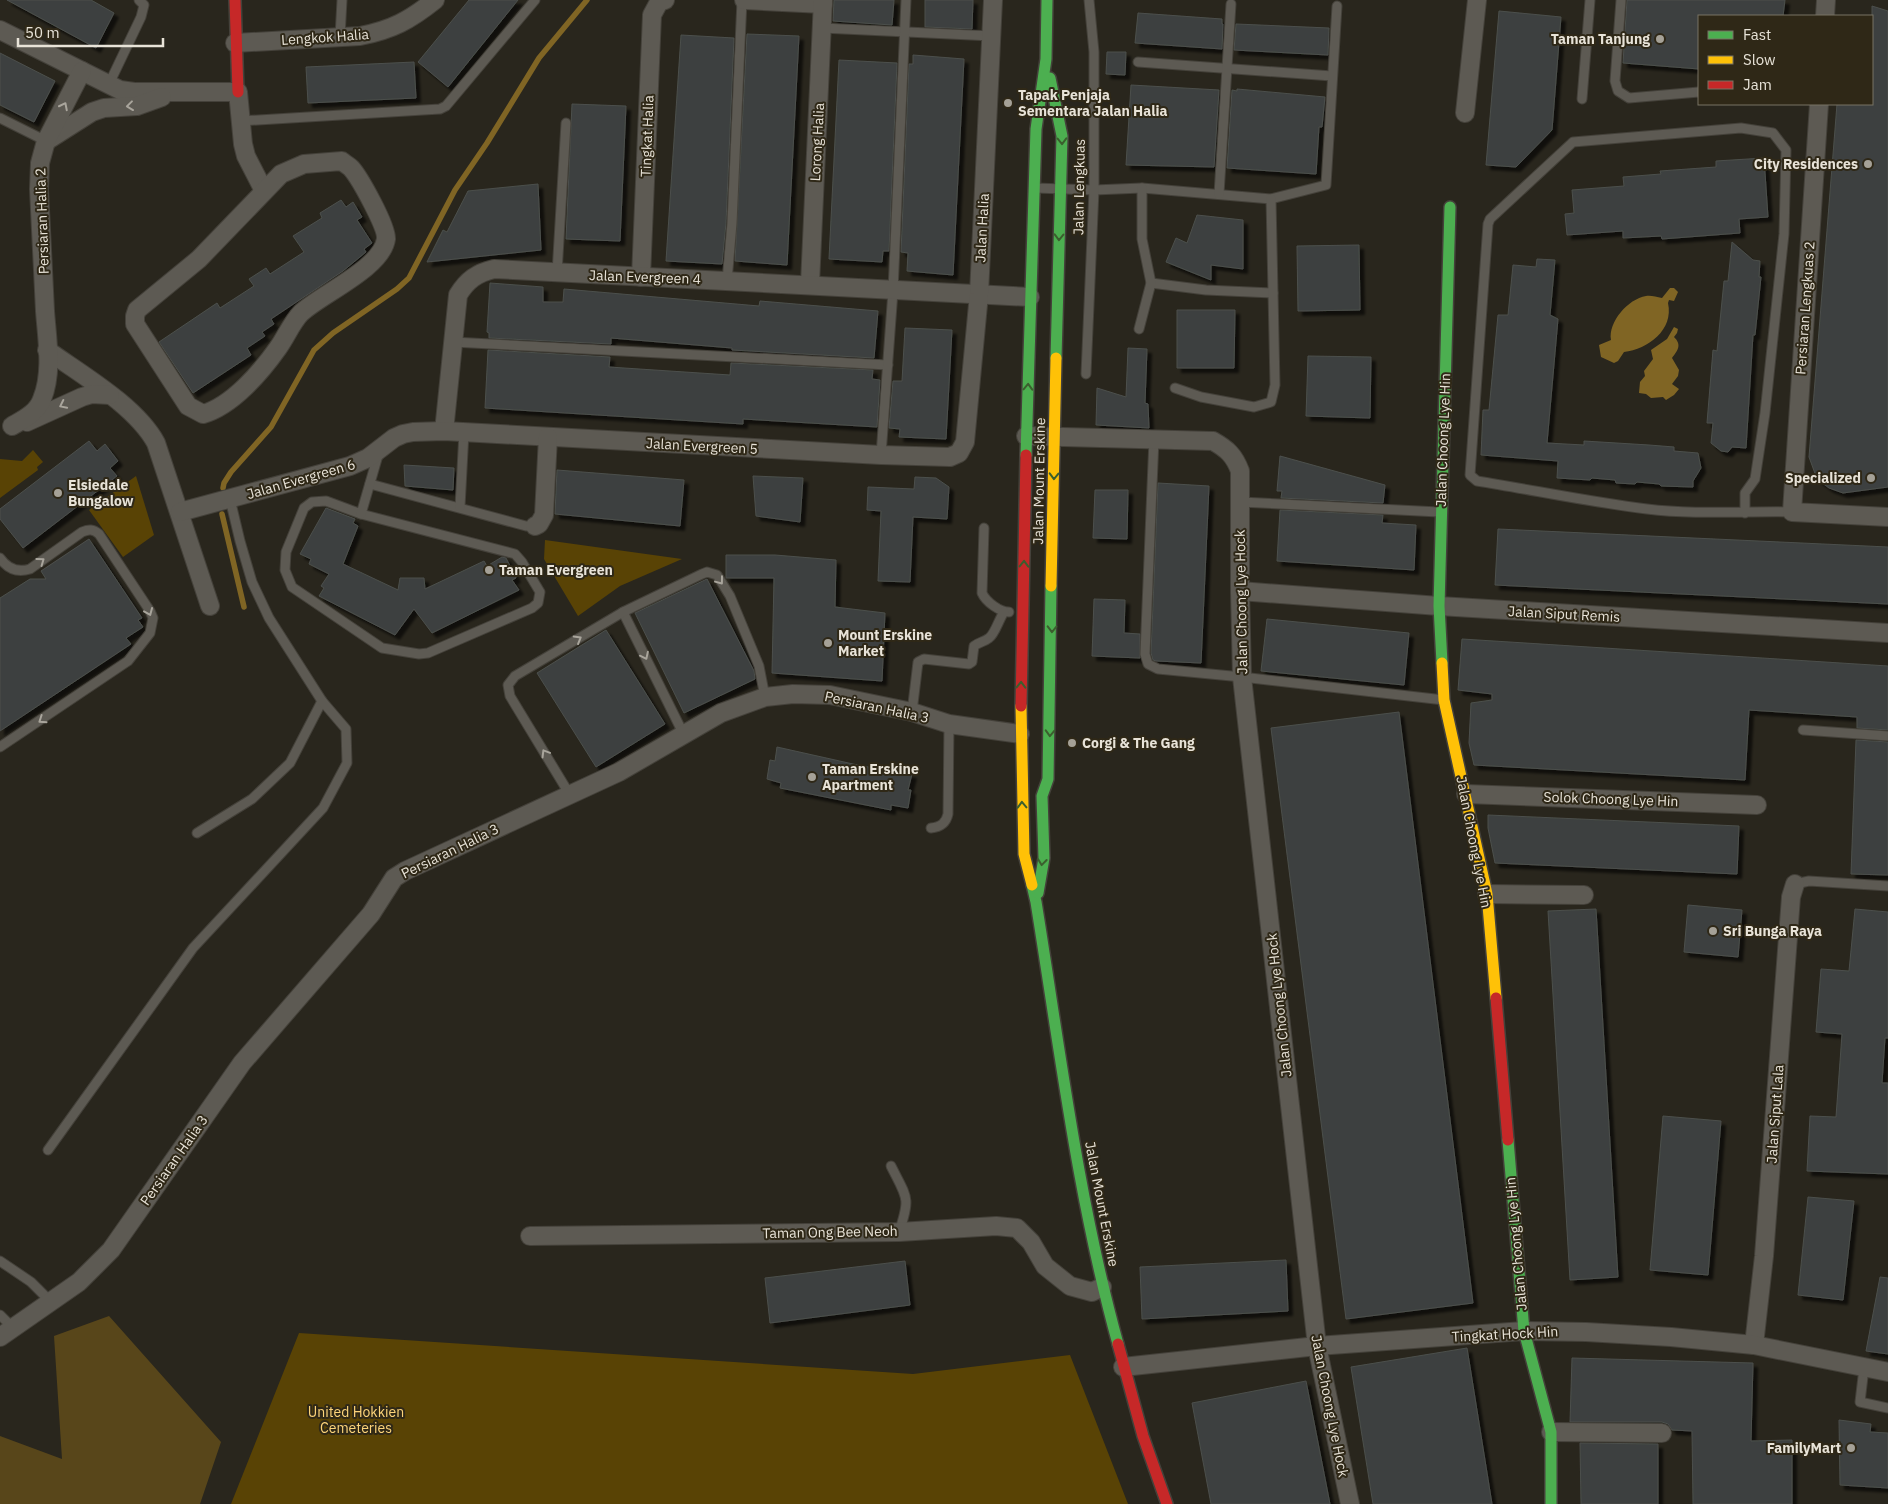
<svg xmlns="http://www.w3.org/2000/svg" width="1888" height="1504" font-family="'IBM Plex Sans',sans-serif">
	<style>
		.green { fill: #594305 }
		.forest { fill: #58461a }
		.water { fill: #806524 }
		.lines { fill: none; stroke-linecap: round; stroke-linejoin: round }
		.stream { stroke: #806524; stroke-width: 5.5 }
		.building { fill: #3d413f; stroke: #4c4f4c; filter: url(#shadow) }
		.lane-casing { stroke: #44413a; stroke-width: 11 }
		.street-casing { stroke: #44413a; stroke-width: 20 }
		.fast-casing { stroke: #44413a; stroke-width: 14 }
		.slow-casing { stroke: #44413a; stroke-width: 14 }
		.jam-casing { stroke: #44413a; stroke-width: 14 }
		.lane { stroke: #5d5a53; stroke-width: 9 }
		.street { stroke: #5d5a53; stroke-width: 18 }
		.fast { stroke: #4caf50; stroke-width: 11 }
		.slow { stroke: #ffc107; stroke-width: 11 }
		.jam { stroke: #c62828; stroke-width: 11 }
		.oneway { stroke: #a9a59c }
		.oneway2 { stroke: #3b5e2e }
		.poi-dot { fill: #a5a197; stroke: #2f2817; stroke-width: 2 }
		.labels { text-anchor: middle; stroke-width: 4; stroke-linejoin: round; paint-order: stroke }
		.street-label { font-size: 14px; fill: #e8e3d8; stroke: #2f2817 }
		.poi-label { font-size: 14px; font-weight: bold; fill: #e8e3d8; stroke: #2f2817; text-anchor: start }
		.park-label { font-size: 14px; fill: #fdd47a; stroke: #2f2817 }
	</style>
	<defs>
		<filter id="shadow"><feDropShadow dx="4.5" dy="4.5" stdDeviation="1" flood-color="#0009"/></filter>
	</defs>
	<rect width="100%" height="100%" fill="#29261d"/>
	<g class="green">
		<polygon points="33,450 43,462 37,467 38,470 0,498 0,459 22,461"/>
		<polygon points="136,476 154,535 123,557 89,510"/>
		<polygon points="545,540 682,559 620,586 578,616 544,559"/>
		<polygon points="299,1333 913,1374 1070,1355 1128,1504 231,1504"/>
	</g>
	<polygon class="forest" points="109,1316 221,1442 200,1504 0,1504 0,1436 62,1459 54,1336"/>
	<g class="water">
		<path d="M1670 288H1674L1678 292 1674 301 1669 300 1668 303C1674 330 1648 349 1624 352L1618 361 1614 363 1601 357 1599 345 1611 340C1608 322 1628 299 1646 296 1651 295 1656 297 1662 298Z"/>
		<path d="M1674 327 1678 329 1677 333 1674 337C1682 345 1678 350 1672 358L1679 370 1678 376 1672 384 1679 389 1674 395 1666 400 1663 397 1651 398 1646 394 1639 393 1640 382 1645 376 1644 371 1653 359 1651 350 1667 339Z"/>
	</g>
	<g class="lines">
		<g class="stream">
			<polyline points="223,488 224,483 231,472 271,427 314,350 333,333 397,289 409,278 455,190 487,143 539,58 587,0"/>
			<polyline points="222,514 244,607"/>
		</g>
	</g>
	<g class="building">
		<polygon points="7,0 91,0 114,13 96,48"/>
		<polygon points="469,0 518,0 448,87 418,62"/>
		<polygon points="834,0 894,0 892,25 833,21"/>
		<polygon points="925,0 973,0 972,29 925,27"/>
		<polygon points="1627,0 1785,0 1783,16 1699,16 1699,69 1623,63"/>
		<polygon points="1872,6 1888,11 1888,487 1843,493 1829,488 1817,479 1809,457 1837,104 1872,104"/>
		<polygon points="1499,11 1561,17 1552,130 1516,167 1486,165"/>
		<polygon points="1138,13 1222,19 1222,24 1223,24 1222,49 1135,43"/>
		<polygon points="1236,24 1329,28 1328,55 1234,50"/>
		<polygon points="747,34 799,36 787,265 735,261"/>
		<polygon points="681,35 734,38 726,223 722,264 666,261"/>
		<polygon points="1107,52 1126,52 1125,75 1106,74"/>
		<polygon points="0,53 55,81 34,122 0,105"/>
		<polygon points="913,55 964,59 953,275 907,271 908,253 901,252 909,64 913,64"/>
		<polygon points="839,60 897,63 889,251 883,251 882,262 829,259"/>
		<polygon points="414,62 416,98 308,103 306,67"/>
		<polygon points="1131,85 1219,90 1214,167 1126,165"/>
		<polygon points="1237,89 1325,97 1322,127 1319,127 1316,174 1227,168 1232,90 1237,91"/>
		<polygon points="572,104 626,106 620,241 566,239"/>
		<polygon points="1764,158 1768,217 1739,219 1740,233 1662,239 1661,236 1623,238 1623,231 1567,235 1565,214 1574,213 1572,190 1624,186 1623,177 1661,174 1660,171 1716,167 1716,161"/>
		<polygon points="538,184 541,250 427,262 443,230 447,232 468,191"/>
		<polygon points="341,200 346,207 353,202 362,217 357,220 372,243 364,249 366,252 343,271 271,319 274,324 262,332 265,336 247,348 251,355 193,393 159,342 217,303 220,308 254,286 249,279 266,268 270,274 304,252 293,236 322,218 320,213"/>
		<polygon points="1197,215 1243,220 1243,269 1211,265 1211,280 1166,262 1176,238 1187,243"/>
		<polygon points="1732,242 1753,260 1760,261 1759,277 1761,277 1755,335 1753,335 1746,448 1732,447 1728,452 1721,451 1711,443 1713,423 1707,423 1713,350 1717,351 1724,281 1728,281"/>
		<polygon points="1359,245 1360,310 1298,311 1297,246"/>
		<polygon points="1537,259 1555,260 1550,315 1558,319 1547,443 1584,445 1584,441 1649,445 1674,447 1674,451 1698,453 1701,468 1693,481 1693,487 1661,486 1659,484 1637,482 1635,484 1616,483 1615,480 1592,478 1590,480 1557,478 1558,461 1481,455 1483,410 1489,410 1498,315 1508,315 1513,265 1536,267"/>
		<polygon points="490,283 543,287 543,302 563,302 564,289 759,306 760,301 878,311 874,358 732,350 732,348 611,338 611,344 489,338 489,333 487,332"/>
		<polygon points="1177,310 1235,310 1234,368 1177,368"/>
		<polygon points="905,328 952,330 946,439 899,437 900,429 889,428 893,381 902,381"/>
		<polygon points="1128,348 1147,349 1145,403 1148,404 1149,428 1096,425 1097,388 1126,397"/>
		<polygon points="488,350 610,357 609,367 730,375 731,363 873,370 872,379 880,380 877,427 743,419 743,424 485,408"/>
		<polygon points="1308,356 1371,357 1370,418 1306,416"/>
		<polygon points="89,441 97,451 105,444 118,461 110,468 117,476 23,548 0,519 0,509"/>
		<polygon points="1280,456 1385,485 1383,503 1281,498 1282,491 1277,491"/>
		<polygon points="404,465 454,468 453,490 405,486"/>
		<polygon points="557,470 684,480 680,526 555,514"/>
		<polygon points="753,476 803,478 800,522 756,516"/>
		<polygon points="915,477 936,478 949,487 947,519 913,517 910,582 878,581 881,511 867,510 868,487 914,489"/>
		<polygon points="1158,483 1209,486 1201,663 1156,661 1153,660 1151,653"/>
		<polygon points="1095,490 1128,490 1127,539 1093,538"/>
		<polygon points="326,508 355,519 353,523 358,526 343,564 398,590 400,578 424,578 425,589 484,561 487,566 502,557 506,558 516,578 512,580 519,590 432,633 414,609 395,635 319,596 324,588 321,586 329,574 309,564 311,559 300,554"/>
		<polygon points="1280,510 1383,515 1382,523 1416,525 1414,570 1277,561"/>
		<polygon points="1498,529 1888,547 1888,604 1495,585"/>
		<polygon points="89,539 142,618 138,620 143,627 126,638 131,644 0,731 0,598 30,579 46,579 41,571"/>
		<polygon points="726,555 775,555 836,560 835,607 885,613 882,681 772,673 774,578 726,578"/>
		<polygon points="707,579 754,671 755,679 684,713 635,613"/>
		<polygon points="1094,599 1125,600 1124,633 1140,634 1140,658 1092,656"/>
		<polygon points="1267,619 1409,633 1404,685 1261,671"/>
		<polygon points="606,630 665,724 596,767 537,673"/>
		<polygon points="1462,639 1888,666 1888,730 1857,728 1857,717 1749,710 1745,780 1474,765 1469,743 1471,703 1492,700 1492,694 1458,690"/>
		<polygon points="1399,712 1473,1303 1346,1319 1271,728"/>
		<polygon points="1856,740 1888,742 1888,875 1851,874"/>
		<polygon points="777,747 862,766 912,774 908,790 911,790 908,808 891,805 891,810 780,788 781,783 767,779 770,760 775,761"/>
		<polygon points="1488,815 1739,826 1737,874 1495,863 1488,828"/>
		<polygon points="1688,905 1742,910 1738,957 1684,952"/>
		<polygon points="1596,909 1618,1277 1570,1280 1548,911"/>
		<polygon points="1855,909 1888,912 1888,1038 1885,1038 1882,1083 1888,1083 1888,1174 1807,1171 1810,1116 1836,1117 1842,1034 1816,1032 1821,969 1849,971"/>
		<polygon points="1663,1116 1721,1121 1708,1275 1650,1270"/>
		<polygon points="1808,1197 1854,1201 1843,1300 1798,1295"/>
		<polygon points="1286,1260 1288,1311 1142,1319 1140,1267"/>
		<polygon points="905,1261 910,1305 770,1323 765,1278"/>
		<polygon points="1880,1277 1888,1278 1888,1354 1866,1351"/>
		<polygon points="1467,1348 1492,1504 1373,1504 1351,1367"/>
		<polygon points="1572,1358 1753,1363 1751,1441 1792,1440 1792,1504 1693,1504 1692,1431 1672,1430 1668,1424 1662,1422 1570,1422"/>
		<polygon points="1306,1381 1330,1504 1211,1504 1192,1403"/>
		<polygon points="1839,1420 1871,1424 1870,1432 1888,1433 1888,1488 1840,1485"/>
		<polygon points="1580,1443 1658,1444 1658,1504 1581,1504"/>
	</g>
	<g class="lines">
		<defs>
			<g id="lane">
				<polyline points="1621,0 1615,81 1618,91 1629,98 1699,92"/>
				<polyline points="822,28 992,36"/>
				<polyline points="340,37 342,0"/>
				<polyline points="1138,62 1332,76"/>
				<polyline points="109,84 141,17 144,5 139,0"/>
				<polyline points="1582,99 1590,0"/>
				<polyline points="0,118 46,141"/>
				<polyline points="240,121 440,109 446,106 535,0"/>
				<polyline points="1035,188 1094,190 1142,188 1271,199 1326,185 1337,6"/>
				<polyline points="1219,194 1231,4"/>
				<polyline points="557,273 566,123"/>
				<polyline points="727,281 732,223 742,0"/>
				<polyline points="1151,283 1206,290 1273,293"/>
				<polyline points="1139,329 1151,283 1142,239 1142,188"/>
				<polyline points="453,342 888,365"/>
				<polyline points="1086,374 1094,190 1094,52 1089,0"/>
				<polyline points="1175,388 1201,397 1254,407 1271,402 1275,385 1271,199"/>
				<polyline points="1154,439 1145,654 1148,664 1158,669 1242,677 1444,700"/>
				<polyline points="881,455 893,291 906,0"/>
				<polyline points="370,484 526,526 535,526"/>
				<polygon points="326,501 361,514 515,554 522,562 540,592 538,603 532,608 428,653 419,654 382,648 292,587 285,570 286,552 304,508 312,502"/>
				<polyline points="1240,502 1439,512"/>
				<polyline points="460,507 464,432"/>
				<path d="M1745 513V493L1755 479 1765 413 1784 234 1786 150 1773 133 1741 128 1573 142 1490 219 1488 224 1470 475 1477 481C1533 490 1590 502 1647 509 1695 515 1744 511 1792 512"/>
				<polyline points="361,514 379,452"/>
				<path d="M984 528 982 593C986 602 1000 612 1009 612"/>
				<path d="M0 558C7 568 17 573 30 569L82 532C89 529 93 529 99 534L150 611 153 618 150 633 128 661 0 747"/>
				<polyline points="623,612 684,735"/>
				<path d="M912 712 918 662 924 659 969 664 972 662 974 646C979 642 984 642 989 638 995 634 999 619 1004 612"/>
				<polyline points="1803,730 1888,736"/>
				<polyline points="570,795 510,696 508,685 515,676 623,612 702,574 707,572 717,575 730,596 759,666 765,697"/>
				<path d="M931 828C941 827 946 823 948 814L949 724"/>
				<polyline points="197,833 252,799 290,763 322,701"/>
				<polyline points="1795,884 1809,881 1888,886"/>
				<polyline points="48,1150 193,948 323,808 347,763 346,729 322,701 269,618 252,582 240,541 230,499"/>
				<path d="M891 1166C907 1198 911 1197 899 1232"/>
				<polyline points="0,1261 31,1282 51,1302"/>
				<polyline points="0,1315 13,1328"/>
				<polyline points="1864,1368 1860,1402 1888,1408"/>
			</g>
			<g id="street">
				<polyline points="744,0 823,4"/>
				<polyline points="1825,16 1826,0"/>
				<polyline points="0,30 120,90 134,92 238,92 243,144 246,156 264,191"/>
				<path d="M235 43 360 36C392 30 410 20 435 0"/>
				<polyline points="1819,104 1792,512 1888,517"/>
				<polyline points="1465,113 1477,0"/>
				<polyline points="48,140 92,112 104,108 137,106 162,97"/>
				<path d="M342 161C345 164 349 166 351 168 360 178 387 227 386 239 382 268 321 294 301 313 292 322 286 337 278 348 261 372 232 406 203 414L188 406 135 324V316L137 310 199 259 281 174 304 164Z"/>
				<polyline points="641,277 652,15 659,2 665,0"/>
				<polyline points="810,284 823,0"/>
				<path d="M47 350C82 375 136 406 156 443L210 606"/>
				<polyline points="27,422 82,397 92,394 110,395"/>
				<path d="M12 426C24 419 37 413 42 399 53 372 47 339 45 311 43 271 41 230 39 189L40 163 46 141 82 71"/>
				<path d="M444 431 458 295C467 280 477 273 494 269L1030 297"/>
				<path d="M1026 436 1213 441C1227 449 1234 455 1240 471V591L1242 677 1317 1346 1350 1504"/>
				<polyline points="180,512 350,466 368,458 394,438 403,434 413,432 444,431 881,455 950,457 959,453 965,442 979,294 993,0"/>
				<polyline points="535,526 539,524 544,515 548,437"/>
				<polyline points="1240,591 1439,606 1888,633"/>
				<polyline points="1466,794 1757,805"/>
				<polyline points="1487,894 1584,895"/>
				<polyline points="530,1236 899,1232 996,1226 1017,1228 1031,1242 1045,1266 1070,1286 1092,1292 1102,1287"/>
				<polyline points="0,1337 79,1282 111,1250 242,1063 371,914 394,878 405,871 619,772 721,713 765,697 793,694 830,695 912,712 949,724 1020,734"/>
				<polyline points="1754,1345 1764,1256 1791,897 1795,884"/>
				<polyline points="1123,1367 1317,1346 1524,1331 1586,1332 1671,1337 1754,1345 1888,1372"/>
				<polyline points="1551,1432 1662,1433"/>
			</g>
			<g id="fast">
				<polyline points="1050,78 1062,136 1056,358"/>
				<polyline points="1026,455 1036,129 1046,59 1047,0"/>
				<polyline points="1442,663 1439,606 1450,207"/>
				<path d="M1032 885 1036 902C1060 1050 1078 1200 1118 1344"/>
				<polyline points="1038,893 1044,858 1042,796 1048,779 1051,586"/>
				<polyline points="1508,1140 1524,1331 1551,1432 1551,1504"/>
			</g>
			<g id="slow">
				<polyline points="1051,586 1056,358"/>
				<polyline points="1442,663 1444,700 1487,894 1496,998"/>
				<polyline points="1021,706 1024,854 1032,885"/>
			</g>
			<g id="jam">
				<polyline points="235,0 238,92"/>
				<polyline points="1021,706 1026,455"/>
				<polyline points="1496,998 1508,1140"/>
				<polyline points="1118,1344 1143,1436 1167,1504"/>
			</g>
		</defs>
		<use href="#lane" class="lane-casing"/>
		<use href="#street" class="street-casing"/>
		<use href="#fast" class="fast-casing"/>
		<use href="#slow" class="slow-casing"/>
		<use href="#jam" class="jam-casing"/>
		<use href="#lane" class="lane"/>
		<use href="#street" class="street"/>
		<use href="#fast" class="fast"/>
		<use href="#slow" class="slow"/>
		<use href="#jam" class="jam"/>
	</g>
	<defs><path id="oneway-chevron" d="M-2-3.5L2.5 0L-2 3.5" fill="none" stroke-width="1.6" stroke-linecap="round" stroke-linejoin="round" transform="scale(1.25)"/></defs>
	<g class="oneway">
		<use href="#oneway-chevron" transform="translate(64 106) rotate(-63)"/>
		<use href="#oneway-chevron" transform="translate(130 106) rotate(173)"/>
		<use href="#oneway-chevron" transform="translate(63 405) rotate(154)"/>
		<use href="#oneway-chevron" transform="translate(41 561) rotate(-36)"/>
		<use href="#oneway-chevron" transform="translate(720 581) rotate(53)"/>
		<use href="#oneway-chevron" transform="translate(149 612) rotate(67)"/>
		<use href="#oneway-chevron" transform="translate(578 639) rotate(-30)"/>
		<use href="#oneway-chevron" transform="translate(645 656) rotate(64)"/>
		<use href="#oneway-chevron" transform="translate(42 720) rotate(146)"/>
		<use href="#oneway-chevron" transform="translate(545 753) rotate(-121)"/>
	</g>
	<g class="oneway2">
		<use href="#oneway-chevron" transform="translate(1062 141) rotate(89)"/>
		<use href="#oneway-chevron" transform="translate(1059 237) rotate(91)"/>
		<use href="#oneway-chevron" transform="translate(1028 387) rotate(-88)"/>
		<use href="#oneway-chevron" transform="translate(1054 476) rotate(91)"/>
		<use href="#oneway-chevron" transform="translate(1024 564) rotate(-89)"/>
		<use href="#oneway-chevron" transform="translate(1052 629) rotate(91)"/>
		<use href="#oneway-chevron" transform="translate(1021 685) rotate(-89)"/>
		<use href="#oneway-chevron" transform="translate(1050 733) rotate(92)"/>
		<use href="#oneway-chevron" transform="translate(1022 805) rotate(-92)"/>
		<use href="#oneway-chevron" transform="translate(1042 862) rotate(97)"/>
	</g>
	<g class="poi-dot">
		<circle cx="1660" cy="39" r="5"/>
		<circle cx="1008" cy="103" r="5"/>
		<circle cx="1868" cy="164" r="5"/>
		<circle cx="1871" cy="478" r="5"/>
		<circle cx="58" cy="493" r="5"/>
		<circle cx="489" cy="570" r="5"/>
		<circle cx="828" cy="643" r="5"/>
		<circle cx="1072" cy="743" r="5"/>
		<circle cx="812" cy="777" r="5"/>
		<circle cx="1713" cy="931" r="5"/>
		<circle cx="1851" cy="1448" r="5"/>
	</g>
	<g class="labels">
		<g class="street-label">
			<text transform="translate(325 37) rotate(-4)" y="5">Lengkok Halia</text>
			<text transform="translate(647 136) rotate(-88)" y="5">Tingkat Halia</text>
			<text transform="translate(817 142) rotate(-87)" y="5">Lorong Halia</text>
			<text transform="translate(1079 187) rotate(-89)" y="5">Jalan Lengkuas</text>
			<text transform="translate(42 221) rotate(-92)" y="5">Persiaran Halia 2</text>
			<text transform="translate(982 228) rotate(-87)" y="5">Jalan Halia</text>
			<text transform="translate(645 277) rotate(2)" y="5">Jalan Evergreen 4</text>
			<text transform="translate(1805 308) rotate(-86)" y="5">Persiaran Lengkuas 2</text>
			<text transform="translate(1443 440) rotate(-88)" y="5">Jalan Choong Lye Hin</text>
			<text transform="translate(702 446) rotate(3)" y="5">Jalan Evergreen 5</text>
			<text transform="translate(301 479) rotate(-16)" y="5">Jalan Evergreen 6</text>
			<text transform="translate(1039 481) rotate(-89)" y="5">Jalan Mount Erskine</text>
			<text transform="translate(1241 602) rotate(-91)" y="5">Jalan Choong Lye Hock</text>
			<text transform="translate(1564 614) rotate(3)" y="5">Jalan Siput Remis</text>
			<text transform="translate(877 707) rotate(12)" y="5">Persiaran Halia 3</text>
			<text transform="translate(1611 799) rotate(2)" y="5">Solok Choong Lye Hin</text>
			<text transform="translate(1474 842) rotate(79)" y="5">Jalan Choong Lye Hin</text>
			<text transform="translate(450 851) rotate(-26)" y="5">Persiaran Halia 3</text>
			<text transform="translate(1279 1005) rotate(-96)" y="5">Jalan Choong Lye Hock</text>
			<text transform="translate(1775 1114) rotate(-86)" y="5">Jalan Siput Lala</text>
			<text transform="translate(174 1160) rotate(-55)" y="5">Persiaran Halia 3</text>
			<text transform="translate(1102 1204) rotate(79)" y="5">Jalan Mount Erskine</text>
			<text transform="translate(830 1232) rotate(-1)" y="5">Taman Ong Bee Neoh</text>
			<text transform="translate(1516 1244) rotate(-95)" y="5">Jalan Choong Lye Hin</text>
			<text transform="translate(1505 1334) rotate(-3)" y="5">Tingkat Hock Hin</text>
			<text transform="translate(1330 1406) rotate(79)" y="5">Jalan Choong Lye Hock</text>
		</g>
		<g class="poi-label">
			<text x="1650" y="44" text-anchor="end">Taman Tanjung</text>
			<text x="1018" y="100">Tapak Penjaja<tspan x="1018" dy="16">Sementara Jalan Halia</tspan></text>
			<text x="1858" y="169" text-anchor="end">City Residences</text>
			<text x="1861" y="483" text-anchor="end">Specialized</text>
			<text x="68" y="490">Elsiedale<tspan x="68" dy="16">Bungalow</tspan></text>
			<text x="499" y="575">Taman Evergreen</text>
			<text x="838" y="640">Mount Erskine<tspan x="838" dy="16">Market</tspan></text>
			<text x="1082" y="748">Corgi &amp; The Gang</text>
			<text x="822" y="774">Taman Erskine<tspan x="822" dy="16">Apartment</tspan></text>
			<text x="1723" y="936">Sri Bunga Raya</text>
			<text x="1841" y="1453" text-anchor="end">FamilyMart</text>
		</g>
		<g class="park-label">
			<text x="356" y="1417">United Hokkien<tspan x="356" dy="16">Cemeteries</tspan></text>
		</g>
	</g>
	<rect x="1698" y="15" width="175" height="90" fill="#2f2817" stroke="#797364"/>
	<rect x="1708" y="31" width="25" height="8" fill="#4caf50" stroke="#797364"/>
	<text x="1743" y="40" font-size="15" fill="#e8e3d8">Fast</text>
	<rect x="1708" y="56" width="25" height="8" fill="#ffc107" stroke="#797364"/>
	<text x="1743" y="65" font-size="15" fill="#e8e3d8">Slow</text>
	<rect x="1708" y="81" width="25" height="8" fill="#c62828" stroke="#797364"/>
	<text x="1743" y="90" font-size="15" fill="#e8e3d8">Jam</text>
	<path d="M18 38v8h145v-8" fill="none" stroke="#e8e3d8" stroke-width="2.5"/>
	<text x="25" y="38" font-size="15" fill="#e8e3d8" stroke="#2f2817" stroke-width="4" paint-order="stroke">50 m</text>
</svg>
